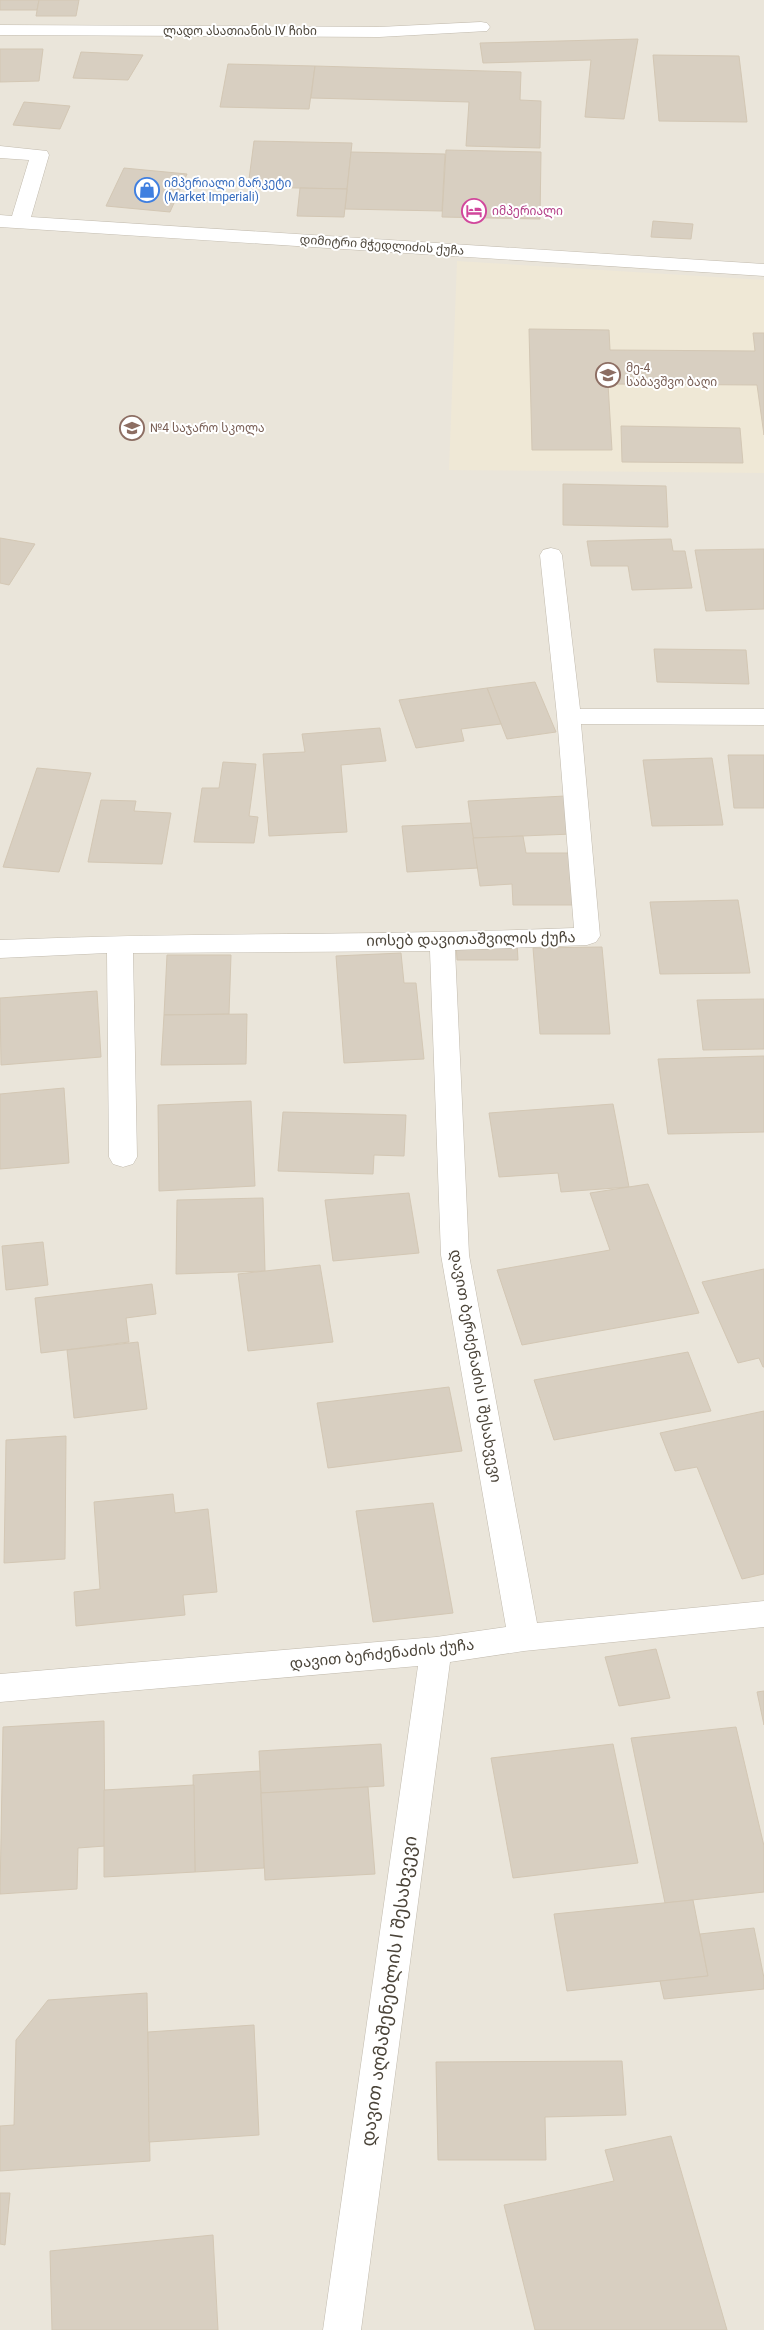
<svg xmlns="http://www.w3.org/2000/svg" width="764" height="2330" font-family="Roboto,'Noto Sans Georgian',sans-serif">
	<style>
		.residential { fill: #eae5da }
		.education { fill: #efe8d6 }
		.building { fill: #d8cfc1; stroke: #d3c7b4 }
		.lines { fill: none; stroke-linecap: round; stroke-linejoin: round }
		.minor-casing { stroke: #c2bbae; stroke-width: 1 }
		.minor { fill: #fff; fill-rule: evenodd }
		.labels { text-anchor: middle; stroke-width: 4; stroke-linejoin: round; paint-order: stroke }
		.far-street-label { font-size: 12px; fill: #4b4439; stroke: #fff }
		.far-shop-label { font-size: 12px; fill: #366cbe; stroke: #fff; text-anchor: start }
		.far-hotel-label { font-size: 12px; fill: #b23c85; stroke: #fff; text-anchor: start }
		.far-education-label { font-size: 12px; fill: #785e54; stroke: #fff; text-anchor: start }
		.street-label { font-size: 15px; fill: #4b4439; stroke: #fff }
		.near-street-label { font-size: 18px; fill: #4b4439; stroke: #fff }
	</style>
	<rect width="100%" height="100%" fill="#f6f3ec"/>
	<rect class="residential" x="0" y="0" width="764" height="2330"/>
	<polygon class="education" points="457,261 764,280 764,473 449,470"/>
	<g class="building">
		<polygon points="0,0 39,0 37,10 0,10"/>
		<polygon points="39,0 79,0 76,16 36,16"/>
		<polygon points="638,39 624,119 585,117 591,60 483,63 480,43"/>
		<polygon points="0,49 43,49 39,81 0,82"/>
		<polygon points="81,52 143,55 128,80 73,78"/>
		<polygon points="653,55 739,56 747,122 659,121"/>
		<polygon points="228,64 315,66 309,109 220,107"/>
		<polygon points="315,66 521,72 520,100 541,101 540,148 466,146 469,102 311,98"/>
		<polygon points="24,102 70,106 60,129 13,125"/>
		<polygon points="254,141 352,143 347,189 248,187"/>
		<polygon points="446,150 541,152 540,219 442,217"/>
		<polygon points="351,152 445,154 442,211 345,209"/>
		<polygon points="124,168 187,174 170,212 106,206"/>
		<polygon points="300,188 347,189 344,217 297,216"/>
		<polygon points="653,221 693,224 691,239 651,237"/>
		<polygon points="529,329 609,330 610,350 755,351 753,333 764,333 764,435 757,385 608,384 612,450 532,450"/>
		<polygon points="621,426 740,428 743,463 622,462"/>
		<polygon points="563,484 666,486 668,527 563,525"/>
		<polygon points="0,538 35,544 9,585 0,583"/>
		<polygon points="671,539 673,551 685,551 692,588 632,590 628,566 591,566 587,541"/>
		<polygon points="764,549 764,609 706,611 695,550"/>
		<polygon points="654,649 746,650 749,684 657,682"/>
		<polygon points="535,682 556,732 507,739 487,688"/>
		<polygon points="487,688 501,724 461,729 464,741 416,748 399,700"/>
		<polygon points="380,728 386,761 341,765 347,832 269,836 263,754 305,752 302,734"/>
		<polygon points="728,755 764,755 764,808 734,808"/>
		<polygon points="712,758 723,825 652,826 643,760"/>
		<polygon points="223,762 256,764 249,816 258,817 254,843 194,842 202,788 219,788"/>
		<polygon points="37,768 91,773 59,872 3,867"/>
		<polygon points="565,796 572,834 473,838 468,801"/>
		<polygon points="101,800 136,801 134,811 171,813 162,864 88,862"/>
		<polygon points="471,823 478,868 407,872 402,826"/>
		<polygon points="523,836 526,853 574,853 576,905 513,905 512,884 480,886 473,838"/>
		<polygon points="738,900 750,973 660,974 650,902"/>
		<polygon points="517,942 518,960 457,960 456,943"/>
		<polygon points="602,947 610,1034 540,1034 533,948"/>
		<polygon points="401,953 404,983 416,983 424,1059 344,1063 336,956"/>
		<polygon points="167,955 231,955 229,1014 164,1015"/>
		<polygon points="97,991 101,1057 1,1065 0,998"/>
		<polygon points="764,999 764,1049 703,1050 697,1000"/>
		<polygon points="247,1014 246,1064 161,1065 164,1015"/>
		<polygon points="764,1056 764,1132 668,1134 658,1059"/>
		<polygon points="64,1088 69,1163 0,1169 0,1094"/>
		<polygon points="251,1101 255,1186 159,1191 158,1105"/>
		<polygon points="613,1104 629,1187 561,1192 558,1173 499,1177 489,1113"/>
		<polygon points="283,1112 406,1115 404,1156 374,1155 373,1174 278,1171"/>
		<polygon points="648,1184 699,1313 522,1345 497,1270 610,1250 590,1193"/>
		<polygon points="409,1193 419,1253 333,1261 325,1200"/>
		<polygon points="263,1198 265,1271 176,1274 177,1200"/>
		<polygon points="43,1242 48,1285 6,1290 2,1246"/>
		<polygon points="320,1265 333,1342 248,1351 238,1274"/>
		<polygon points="764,1269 764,1367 763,1367 759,1358 738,1363 702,1282"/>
		<polygon points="152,1284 156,1314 126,1318 129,1342 41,1353 35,1298"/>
		<polygon points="138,1342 147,1409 74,1418 67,1350"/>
		<polygon points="688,1352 711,1411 554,1440 534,1380"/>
		<polygon points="449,1387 462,1451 328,1468 317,1403"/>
		<polygon points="764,1411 764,1574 742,1579 697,1467 675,1471 660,1433"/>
		<polygon points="66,1436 65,1559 4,1563 6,1440"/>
		<polygon points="173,1494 175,1513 208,1509 217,1592 183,1595 185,1615 76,1626 74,1592 100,1589 94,1502"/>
		<polygon points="433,1503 453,1613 373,1622 356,1511"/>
		<polygon points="656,1649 670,1698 619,1706 605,1657"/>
		<polygon points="764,1691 764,1725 757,1692"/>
		<polygon points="104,1721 105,1846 78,1848 77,1889 0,1894 3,1727"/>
		<polygon points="736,1727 764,1846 764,1892 665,1903 631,1738"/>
		<polygon points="381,1744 384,1786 261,1793 259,1751"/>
		<polygon points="613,1744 638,1863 513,1878 491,1758"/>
		<polygon points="260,1771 264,1868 195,1872 193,1775"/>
		<polygon points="194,1785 195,1872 104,1877 104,1790"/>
		<polygon points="368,1787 375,1874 265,1880 261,1793"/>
		<polygon points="693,1900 708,1976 567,1991 554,1914"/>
		<polygon points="754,1928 764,1978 764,1989 664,1999 660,1981 708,1976 700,1934"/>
		<polygon points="147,1993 150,2161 0,2171 0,2126 14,2125 16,2040 48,2000"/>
		<polygon points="254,2025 259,2135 149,2142 148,2032"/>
		<polygon points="622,2061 626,2115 545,2117 546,2160 438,2160 436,2062"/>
		<polygon points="671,2136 727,2330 535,2330 504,2205 614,2181 605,2150"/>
		<polygon points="0,2193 10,2193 5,2245 0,2244"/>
		<polygon points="213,2235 218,2330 52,2330 50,2251"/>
	</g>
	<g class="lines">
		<defs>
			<g id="minor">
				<polygon points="481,22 487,23 490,27 487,31 379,37 0,35 0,25 379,27"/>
				<polygon points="0,146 47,151 49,155 31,217 764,264 764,276 0,227 0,215 12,216 29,160 0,158"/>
				<path d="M551 548 559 550 562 555 580 709H764V725L581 724 600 936 596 942 587 945 455 950 469 1255 537 1623 764 1601V1627L524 1651 450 1662 361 2330H323L418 1666 0 1702V1674L436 1637 506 1627 441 1255 430 951 133 953 137 1157 133 1164 123 1167 113 1164 109 1157 107 953 0 958V940C191 932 382 936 574 928L557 716 540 555 543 550Z"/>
			</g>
		</defs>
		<use href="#minor" class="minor-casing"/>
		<use href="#minor" class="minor"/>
	</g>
	<defs>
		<symbol id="shop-ring" viewBox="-11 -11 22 22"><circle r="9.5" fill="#fff" stroke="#3f7fe0" stroke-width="1.5"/><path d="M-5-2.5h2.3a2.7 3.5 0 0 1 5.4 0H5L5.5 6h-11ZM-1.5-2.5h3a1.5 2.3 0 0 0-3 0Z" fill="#3f7fe0"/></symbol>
		<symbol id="hotel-ring" viewBox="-11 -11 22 22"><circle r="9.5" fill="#fff" stroke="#d1479c" stroke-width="1.5"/><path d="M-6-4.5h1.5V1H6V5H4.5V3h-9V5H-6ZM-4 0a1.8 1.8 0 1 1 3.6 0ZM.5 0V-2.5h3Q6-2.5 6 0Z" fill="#d1479c"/></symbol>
		<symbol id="school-ring" viewBox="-11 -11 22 22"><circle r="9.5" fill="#fff" stroke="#8d6e63" stroke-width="1.5"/><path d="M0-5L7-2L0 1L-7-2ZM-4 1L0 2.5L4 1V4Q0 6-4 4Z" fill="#8d6e63"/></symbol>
	</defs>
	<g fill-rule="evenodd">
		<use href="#shop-ring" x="133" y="176" width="28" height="28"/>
		<use href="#hotel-ring" x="460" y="197" width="28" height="28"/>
		<use href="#school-ring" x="594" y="361" width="28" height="28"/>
		<use href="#school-ring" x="118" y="414" width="28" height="28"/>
	</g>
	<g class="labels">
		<g class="far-street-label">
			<text x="240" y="35">ლადო ასათიანის IV ჩიხი</text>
			<text transform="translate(382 245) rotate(4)" y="4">დიმიტრი მჭედლიძის ქუჩა</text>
		</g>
		<g class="far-shop-label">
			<text x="164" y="187">იმპერიალი მარკეტი<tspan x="164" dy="14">(Market Imperiali)</tspan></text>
		</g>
		<g class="far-hotel-label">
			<text x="492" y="215">იმპერიალი</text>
		</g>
		<g class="far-education-label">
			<text x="626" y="372">მე-4<tspan x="626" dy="14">საბავშვო ბაღი</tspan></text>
			<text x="150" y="432">№4 საჯარო სკოლა</text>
		</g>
		<g class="street-label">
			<text transform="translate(471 939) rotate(-1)" y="5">იოსებ დავითაშვილის ქუჩა</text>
			<text transform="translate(476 1366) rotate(80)" y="5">დავით ბერძენაძის I შესახვევი</text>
			<text transform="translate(382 1654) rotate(-6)" y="5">დავით ბერძენაძის ქუჩა</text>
		</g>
		<g class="near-street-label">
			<text transform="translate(389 1991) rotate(-82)" y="6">დავით აღმაშენებლის I შესახვევი</text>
		</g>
	</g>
</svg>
